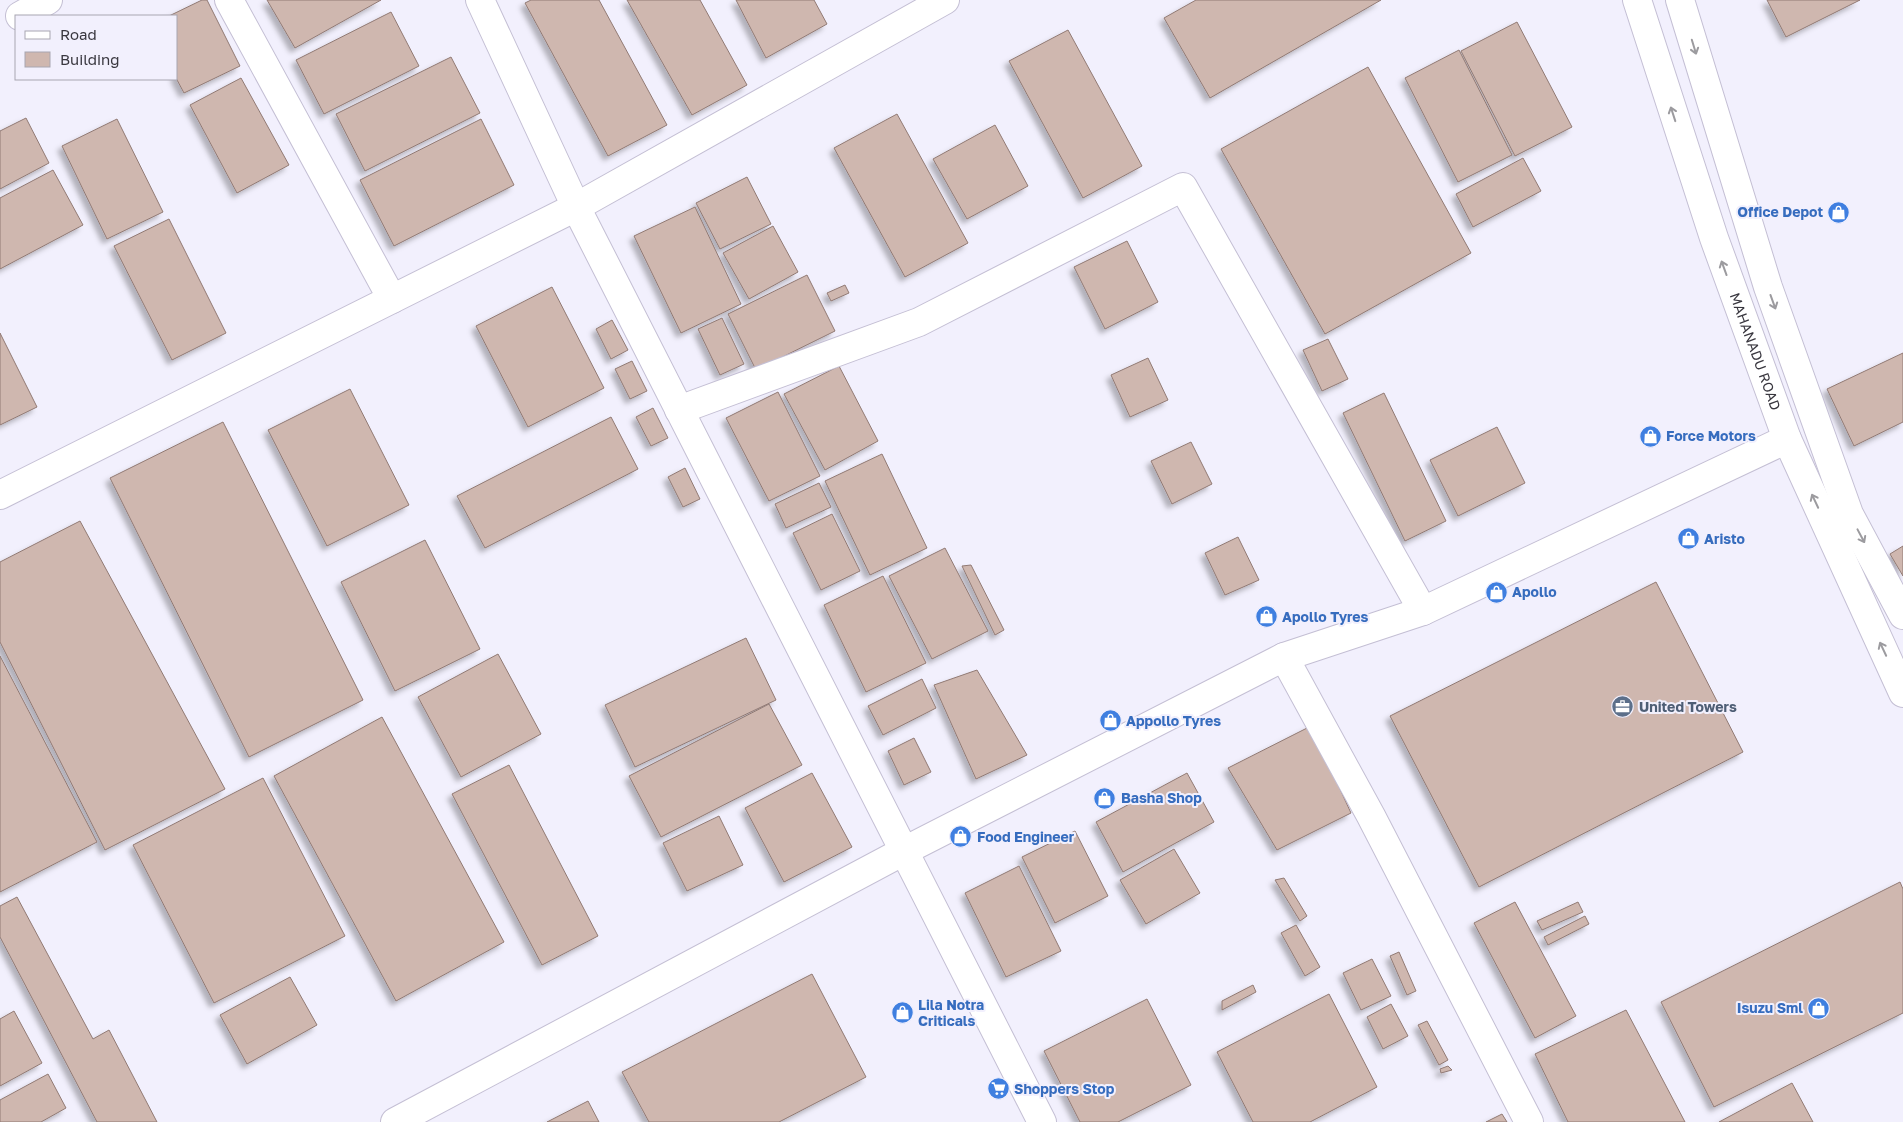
<svg xmlns="http://www.w3.org/2000/svg" width="1903" height="1122" font-family="'Golos Text',sans-serif">
	<style>
		.building { fill: #cfb7af; stroke: #917a74; filter: url(#shadow) }
		.lines { fill: none; stroke-linecap: round; stroke-linejoin: round }
		.street-casing { stroke: #c4bfd4; stroke-width: 30 }
		.secondary-casing { stroke: #c4bfd4; stroke-width: 30 }
		.street { stroke: #fff; stroke-width: 28 }
		.secondary { stroke: #fff; stroke-width: 28 }
		.oneway { stroke: #9c9b9f }
		.labels { text-anchor: middle; stroke-width: 4; stroke-linejoin: round; paint-order: stroke }
		.shop-label { font-size: 14px; font-weight: bold; fill: #366cbe; stroke: #f2f0fd; text-anchor: start }
		.street-label { font-size: 14px; fill: #39373f; stroke: #f2f0fd }
		.service-label { font-size: 14px; font-weight: bold; fill: #4e5e75; stroke: #f2f0fd; text-anchor: start }
	</style>
	<defs>
		<filter id="shadow"><feDropShadow dx="-4.5" dy="4.5" stdDeviation="2.5" flood-color="#0004"/></filter>
	</defs>
	<rect width="100%" height="100%" fill="#f2f0fd"/>
	<g class="building">
		<polygon points="202,0 207,0 240,66 184,93 176,78 176,16 169,16"/>
		<polygon points="267,0 381,0 295,48"/>
		<polygon points="531,0 599,0 667,125 608,156 525,3"/>
		<polygon points="627,0 700,0 747,85 692,115"/>
		<polygon points="736,0 814,0 827,24 766,58"/>
		<polygon points="1196,0 1381,0 1210,98 1164,18"/>
		<polygon points="1767,0 1860,0 1786,37"/>
		<polygon points="391,12 419,66 324,114 296,60"/>
		<polygon points="1517,22 1572,127 1515,156 1461,51"/>
		<polygon points="1068,30 1142,166 1083,198 1009,61"/>
		<polygon points="1459,50 1512,155 1458,182 1405,78"/>
		<polygon points="451,57 480,113 365,171 336,114"/>
		<polygon points="1368,67 1471,253 1325,334 1221,149"/>
		<polygon points="241,78 289,165 237,193 190,105"/>
		<polygon points="897,114 968,243 905,277 834,148"/>
		<polygon points="26,118 49,163 0,189 0,131"/>
		<polygon points="117,119 163,212 107,239 62,146"/>
		<polygon points="481,119 514,185 394,246 360,180"/>
		<polygon points="995,125 1028,186 967,219 933,159"/>
		<polygon points="1523,158 1541,191 1473,227 1456,194"/>
		<polygon points="53,170 83,225 0,269 0,198"/>
		<polygon points="747,177 771,224 720,249 696,203"/>
		<polygon points="695,207 741,304 681,333 634,236"/>
		<polygon points="169,219 226,333 172,360 114,246"/>
		<polygon points="773,226 798,272 749,299 723,253"/>
		<polygon points="1127,241 1158,302 1105,329 1074,267"/>
		<polygon points="807,275 835,331 756,370 728,314"/>
		<polygon points="845,285 849,293 831,301 827,293"/>
		<polygon points="552,287 604,388 528,427 476,326"/>
		<polygon points="722,318 744,364 720,375 698,329"/>
		<polygon points="612,320 628,350 611,359 596,329"/>
		<polygon points="0,333 37,407 0,425"/>
		<polygon points="1328,339 1348,379 1322,391 1303,350"/>
		<polygon points="1903,353 1903,422 1854,446 1827,389"/>
		<polygon points="1148,358 1168,400 1130,417 1111,375"/>
		<polygon points="632,361 647,391 630,399 615,369"/>
		<polygon points="839,366 878,441 825,470 784,394"/>
		<polygon points="350,389 409,505 327,546 268,430"/>
		<polygon points="778,392 820,476 769,501 726,418"/>
		<polygon points="1384,393 1446,521 1405,541 1343,413"/>
		<polygon points="653,408 668,438 651,446 636,417"/>
		<polygon points="611,417 638,469 485,548 457,496"/>
		<polygon points="223,422 363,700 249,757 110,478"/>
		<polygon points="1497,427 1525,483 1458,516 1430,460"/>
		<polygon points="1191,442 1212,484 1172,504 1151,461"/>
		<polygon points="882,454 927,548 870,575 825,481"/>
		<polygon points="685,468 700,499 683,507 668,477"/>
		<polygon points="819,483 831,507 786,528 775,504"/>
		<polygon points="832,514 860,571 821,590 793,533"/>
		<polygon points="80,521 225,789 105,850 0,642 0,562"/>
		<polygon points="1238,537 1259,580 1225,595 1205,553"/>
		<polygon points="425,540 480,649 395,691 341,582"/>
		<polygon points="1903,546 1903,576 1890,554"/>
		<polygon points="945,548 988,631 932,659 889,576"/>
		<polygon points="971,565 1004,630 995,635 962,566"/>
		<polygon points="883,576 926,663 866,692 824,605"/>
		<polygon points="1656,582 1743,752 1479,887 1390,716"/>
		<polygon points="746,638 776,700 635,767 605,705"/>
		<polygon points="498,654 541,734 461,777 418,697"/>
		<polygon points="0,656 97,842 0,892"/>
		<polygon points="977,670 1027,755 976,779 934,685"/>
		<polygon points="922,679 936,708 883,735 868,706"/>
		<polygon points="769,704 802,765 661,837 629,776"/>
		<polygon points="382,717 504,942 396,1001 274,776"/>
		<polygon points="1311,726 1351,813 1277,850 1228,768"/>
		<polygon points="914,738 931,772 904,785 888,751"/>
		<polygon points="509,765 598,936 542,965 452,794"/>
		<polygon points="812,773 852,847 784,882 745,808"/>
		<polygon points="1187,773 1214,822 1123,872 1096,822"/>
		<polygon points="263,778 345,936 214,1003 133,845"/>
		<polygon points="719,816 743,865 687,891 663,843"/>
		<polygon points="1075,831 1108,896 1055,923 1022,857"/>
		<polygon points="1174,849 1200,893 1146,924 1120,880"/>
		<polygon points="1019,866 1061,951 1006,977 965,893"/>
		<polygon points="1284,878 1307,916 1300,921 1275,880"/>
		<polygon points="1900,882 1903,889 1903,1013 1714,1107 1661,1002"/>
		<polygon points="17,897 93,1039 109,1030 157,1122 97,1122 0,937 0,906"/>
		<polygon points="1515,902 1576,1016 1535,1038 1474,923"/>
		<polygon points="1578,902 1583,912 1542,930 1537,921"/>
		<polygon points="1585,916 1589,924 1548,945 1544,937"/>
		<polygon points="1296,925 1320,967 1305,976 1281,933"/>
		<polygon points="1399,952 1416,991 1407,995 1390,956"/>
		<polygon points="1372,959 1391,996 1361,1010 1343,973"/>
		<polygon points="812,974 866,1077 779,1122 649,1122 622,1072"/>
		<polygon points="290,977 317,1025 247,1064 220,1015"/>
		<polygon points="1253,985 1256,992 1222,1010 1222,1001"/>
		<polygon points="1329,994 1377,1087 1310,1122 1253,1122 1217,1052"/>
		<polygon points="1147,999 1191,1085 1118,1122 1080,1122 1044,1051"/>
		<polygon points="1391,1004 1408,1036 1383,1049 1367,1017"/>
		<polygon points="1626,1010 1685,1122 1568,1122 1535,1054"/>
		<polygon points="14,1011 42,1063 0,1086 0,1019"/>
		<polygon points="1427,1021 1448,1060 1439,1065 1418,1025"/>
		<polygon points="1448,1066 1452,1070 1441,1073 1440,1069"/>
		<polygon points="48,1074 66,1108 41,1122 0,1122 0,1100"/>
		<polygon points="1792,1083 1813,1122 1719,1122"/>
		<polygon points="588,1101 599,1122 547,1122"/>
		<polygon points="1502,1114 1507,1122 1486,1122"/>
	</g>
	<g class="lines">
		<defs>
			<g id="street">
				<polyline points="229,0 392,299"/>
				<polyline points="20,16 48,0"/>
				<polyline points="679,410 919,322 1183,187 1423,611"/>
				<polyline points="0,495 576,207 945,0"/>
				<polyline points="1284,657 1371,816 1529,1122"/>
				<polyline points="395,1122 904,851 1284,657 1423,611 1787,439"/>
			</g>
			<g id="secondary">
				<polyline points="480,0 576,207 1042,1122"/>
				<path id="s1" d="M1637 0 1714 238 1787 439 1903 693"/>
				<polyline points="1680,0 1768,287 1849,514 1903,615"/>
			</g>
		</defs>
		<use href="#street" class="street-casing"/>
		<use href="#secondary" class="secondary-casing"/>
		<use href="#street" class="street"/>
		<use href="#secondary" class="secondary"/>
	</g>
	<defs><path id="oneway-shaft" d="M-6 0H5M1.5-3L5.5 0L1.5 3" fill="none" stroke-width="1.6" stroke-linecap="round" stroke-linejoin="round" transform="scale(1.25)"/></defs>
	<g class="oneway">
		<use href="#oneway-shaft" transform="translate(1694 47) rotate(73)"/>
		<use href="#oneway-shaft" transform="translate(1673 114) rotate(-108)"/>
		<use href="#oneway-shaft" transform="translate(1724 268) rotate(-110)"/>
		<use href="#oneway-shaft" transform="translate(1773 302) rotate(70)"/>
		<use href="#oneway-shaft" transform="translate(1815 501) rotate(-115)"/>
		<use href="#oneway-shaft" transform="translate(1861 536) rotate(62)"/>
		<use href="#oneway-shaft" transform="translate(1883 649) rotate(-115)"/>
	</g>
	<defs>
		<symbol id="shop-disc" viewBox="-11 -11 22 22"><circle r="9.5" fill="#3f7fe0" stroke="#f2f0fd"/><path d="M-5-2.5h2.3a2.7 3.5 0 0 1 5.4 0H5L5.5 6h-11ZM-1.5-2.5h3a1.5 2.3 0 0 0-3 0Z" fill="#fff"/></symbol>
		<symbol id="office-disc" viewBox="-11 -11 22 22"><circle r="9.5" fill="#5c6f8a" stroke="#f2f0fd"/><path d="M-6-3h4V-5.5h4V-3h4V5H-6ZM-1-4.5V-3h2v-1.5ZM-6 0V1H6V0Z" fill="#fff"/></symbol>
		<symbol id="supermarket-disc" viewBox="-11 -11 22 22"><circle r="9.5" fill="#3f7fe0" stroke="#f2f0fd"/><path d="M-6-5.5h2.5l.6 2H6L4.5 2H-2.5L-4.4-4H-6ZM-1.5 3.2a1.3 1.3 0 1 0 .1 0ZM3 3.2a1.3 1.3 0 1 0 .1 0Z" fill="#fff"/></symbol>
	</defs>
	<g fill-rule="evenodd">
		<use href="#shop-disc" x="1826" y="200" width="25" height="25"/>
		<use href="#shop-disc" x="1638" y="424" width="25" height="25"/>
		<use href="#shop-disc" x="1676" y="526" width="25" height="25"/>
		<use href="#shop-disc" x="1484" y="580" width="25" height="25"/>
		<use href="#shop-disc" x="1254" y="604" width="25" height="25"/>
		<use href="#office-disc" x="1610" y="694" width="25" height="25"/>
		<use href="#shop-disc" x="1098" y="708" width="25" height="25"/>
		<use href="#shop-disc" x="1092" y="786" width="25" height="25"/>
		<use href="#shop-disc" x="948" y="824" width="25" height="25"/>
		<use href="#shop-disc" x="1806" y="996" width="25" height="25"/>
		<use href="#shop-disc" x="890" y="1000" width="25" height="25"/>
		<use href="#supermarket-disc" x="986" y="1076" width="25" height="25"/>
	</g>
	<g class="labels">
		<g class="shop-label">
			<text x="1823" y="217" text-anchor="end">Office Depot</text>
			<text x="1666" y="441">Force Motors</text>
			<text x="1704" y="544">Aristo</text>
			<text x="1512" y="597">Apollo</text>
			<text x="1282" y="622">Apollo Tyres</text>
			<text x="1126" y="726">Appollo Tyres</text>
			<text x="1121" y="803">Basha Shop</text>
			<text x="977" y="842">Food Engineer</text>
			<text x="918" y="1010">Lila Notra<tspan x="918" dy="16">Criticals</tspan></text>
			<text x="1803" y="1013" text-anchor="end">Isuzu Sml</text>
			<text x="1014" y="1094">Shoppers Stop</text>
		</g>
		<g class="street-label">
			<text dy="5" stroke="none"><textPath href="#s1" startOffset="371">MAHANADU ROAD</textPath></text>
		</g>
		<g class="service-label">
			<text x="1639" y="712">United Towers</text>
		</g>
	</g>
	<rect x="15" y="15" width="162" height="65" fill="#f2f0fd" stroke="#a8a6b1"/>
	<rect x="25" y="31" width="25" height="8" fill="#ffffff" stroke="#a8a6b1"/>
	<text x="60" y="40" font-size="15" fill="#39373f">Road</text>
	<rect x="25" y="52" width="25" height="15" fill="#cfb7af" stroke="#a8a6b1"/>
	<text x="60" y="65" font-size="15" fill="#39373f">Building</text>
</svg>
